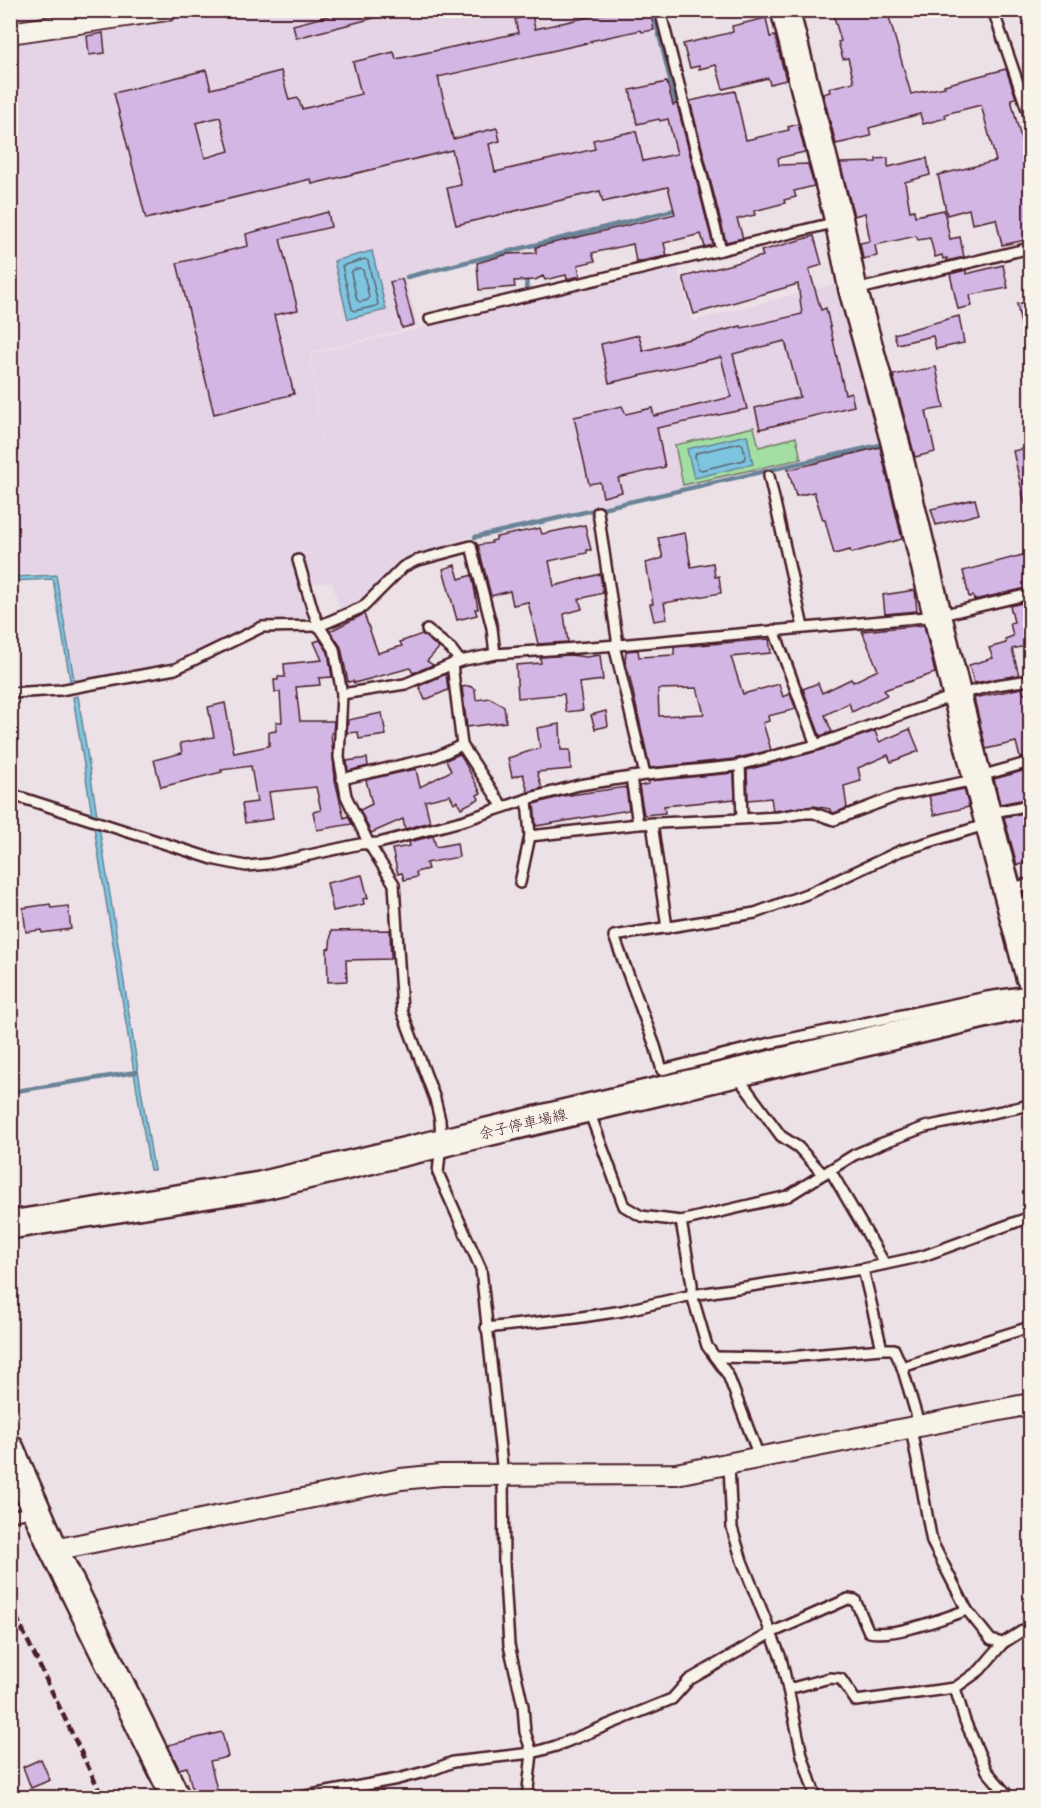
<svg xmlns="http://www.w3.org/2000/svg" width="1041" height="1808" font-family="Delius,'Klee One',sans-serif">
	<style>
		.built { fill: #e4d4e5 }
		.green { fill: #a3dea3; stroke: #767e67; stroke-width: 1.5 }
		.water { fill: #7ec6df; stroke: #698397; stroke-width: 1.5 }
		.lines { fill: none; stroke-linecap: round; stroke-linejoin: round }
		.shore { stroke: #5f6273; stroke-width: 1.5 }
		.stream { stroke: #698397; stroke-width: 4.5 }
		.building { fill: #d3b6e3; stroke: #4a1f2b; stroke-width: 1.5; fill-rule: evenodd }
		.lane-casing { stroke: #4a1f2b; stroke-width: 14 }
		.street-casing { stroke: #4a1f2b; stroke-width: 24 }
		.secondary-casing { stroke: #4a1f2b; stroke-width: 32 }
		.lane { stroke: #f7f3e8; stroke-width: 9 }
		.street { stroke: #f7f3e8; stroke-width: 20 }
		.secondary { stroke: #f7f3e8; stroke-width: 27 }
		.rail { stroke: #4a1f2b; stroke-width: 4.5; stroke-dasharray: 9 4.5; stroke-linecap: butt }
		.labels { text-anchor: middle; stroke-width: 4.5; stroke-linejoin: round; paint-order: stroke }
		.street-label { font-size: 15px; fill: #4a1f2b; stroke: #f7f3e8 }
	</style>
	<rect width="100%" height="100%" fill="#ece1e6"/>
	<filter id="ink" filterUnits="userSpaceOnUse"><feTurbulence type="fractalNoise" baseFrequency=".0167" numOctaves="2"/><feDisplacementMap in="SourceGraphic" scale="12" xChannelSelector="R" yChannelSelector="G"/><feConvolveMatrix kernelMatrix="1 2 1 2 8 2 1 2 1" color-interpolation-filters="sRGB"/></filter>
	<g filter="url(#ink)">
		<polygon class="built" points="235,10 654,11 704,202 405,275 418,326 310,353 335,548 311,354 678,267 692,321 840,283 883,443 473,536 453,544 426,551 400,563 359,603 341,612 332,583 307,584 300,555 325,550 295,555 299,582 310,615 306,619 275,620 259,625 167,665 76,682 57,573 11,575 11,45"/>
		<polygon class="green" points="754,427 759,447 796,437 801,459 683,485 675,445"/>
		<g class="water">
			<polygon points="372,251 386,310 348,319 334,261"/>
			<polygon points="747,435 753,464 694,478 687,449"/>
			<polygon points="56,575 74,679 70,680 53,579 11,581 11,577"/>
			<polygon points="78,696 97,815 92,815 73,697"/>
			<polygon points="99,826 154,1170 150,1170 94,827"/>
		</g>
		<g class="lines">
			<g class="shore">
				<polygon points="365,259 368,261 378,304 376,306 354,311 352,309 342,266"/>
				<polygon points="360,268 363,270 369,297 368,300 360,302 357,300 351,273 353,270"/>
				<polygon points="740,443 743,445 745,457 744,460 701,470 698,468 695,456 696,453"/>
			</g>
			<g class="stream">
				<polyline points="653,10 677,108"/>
				<polyline points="407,277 678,209"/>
				<polyline points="526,293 527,274"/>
				<polyline points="475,537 884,444"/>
				<polyline points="10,1092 136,1072"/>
			</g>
		</g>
		<g class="building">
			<polygon points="350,10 385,10 386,15 296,38 293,25"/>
			<path d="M620 10H650L654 30 642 32 641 30 590 41 591 42 438 77 453 139 497 128 500 141 489 144 495 172 595 149 593 140 636 131 643 161 677 154 668 119 660 121 659 119 637 124 630 90 667 82 673 105 677 104 713 245 705 247 701 234 664 243 667 256 636 262 633 244 592 253 595 261 578 265 580 276 567 279 566 275 545 280 543 276 535 280 514 281 515 287 479 290 477 263 508 254 536 253V247L675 214 668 187 603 202 600 191 456 225 447 188 461 185 452 150 312 184 311 179 146 219 114 93 206 70 211 89 281 71 289 100 298 98 302 109 361 94 353 62 394 52 396 59 518 33 515 19 532 15 535 29ZM220 117 229 151 205 158 196 123Z"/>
			<polygon points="832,10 887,10 911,94 945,87 944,85 1006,69 1016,98 1011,99 1025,155 1030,153 1030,239 1002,245 996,219 972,224 969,209 947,215 938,175 996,161 981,105 945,114 946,118 923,124 920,114 869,128 871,136 836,144 823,94 830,92 829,88 854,82 848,58 843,59 838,42 841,41"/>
			<polygon points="766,18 770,37 775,36 786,80 770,84 768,78 723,89 716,65 699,69 699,66 690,68 683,44 733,32 732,26"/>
			<polygon points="103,33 105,53 89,55 87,36"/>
			<polygon points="735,91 746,140 789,130 788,127 798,124 805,152 778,158 779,165 808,164 814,186 794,191 796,197 784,200 785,203 754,211 755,215 737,219 743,238 726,242 690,101"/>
			<polygon points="888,158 888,167 927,158 930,175 905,182 910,211 914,210 915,216 944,210 950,239 960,237 964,257 947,261 947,258 943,259 942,255 935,257 930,238 918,240 916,236 875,245 877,256 863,259 860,243 870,241 865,213 854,216 840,163 876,162 876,159"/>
			<polygon points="328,212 331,227 280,239 298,310 274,315 294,394 214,414 177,263 248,246 246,234"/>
			<polygon points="814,236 822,265 809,269 821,310 826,308 845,394 851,392 854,406 760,429 755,408 800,397 785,341 733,354 747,409 657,428 665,467 618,478 622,492 603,497 600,482 589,484 574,417 622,406 626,414 652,408 654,416 731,397 721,357 609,383 601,344 639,335 643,351 741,326 742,328 802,314 798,284 694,314 683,277 763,256 761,251"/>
			<polygon points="1003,265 1008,288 970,295 972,306 958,309 950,274 966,270 966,274"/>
			<polygon points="402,279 414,325 402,328 390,282"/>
			<polygon points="1030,301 1030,339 1024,340 1017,304"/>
			<polygon points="959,316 964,343 936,349 933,336 897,344 894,334"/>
			<polygon points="936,367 944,408 926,411 935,452 915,457 893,375"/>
			<polygon points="880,447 902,539 851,553 850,550 834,554 825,520 823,520 814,492 796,496 788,470"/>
			<polygon points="1030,447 1030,503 1025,504 1013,451"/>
			<polygon points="975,499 979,514 936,525 931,509"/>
			<polygon points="585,525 591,550 587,550 587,553 549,561 554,586 600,574 603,593 579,599 582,609 564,614 568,642 538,644 528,602 513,605 510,591 491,596 478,545 492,543 491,541 496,540 496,537 540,528 542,534"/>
			<polygon points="685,533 691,567 713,563 715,577 719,576 721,593 664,603 667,619 654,621 650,604 653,604 646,563 663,558 658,538"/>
			<polygon points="1030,553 1030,587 974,600 973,596 969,597 963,571"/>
			<polygon points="455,565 459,579 472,575 478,609 475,609 477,615 457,620 443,569"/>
			<polygon points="915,590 917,611 885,614 883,595"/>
			<polygon points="1030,601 1030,645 1012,649 1019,675 974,683 969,665 993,658 989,648 1006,643 1005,639 1013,636 1010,623 1014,622 1010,606"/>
			<polygon points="364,614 378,653 402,646 400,642 422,634 439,648 427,661 433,665 413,673 410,668 354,683 353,681 348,682 341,647 330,631"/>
			<polygon points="924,625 935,673 884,690 887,695 852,712 849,703 825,715 832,732 820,736 803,689 818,683 822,693 851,679 853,682 878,670 862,631"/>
			<path d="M769 639 771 653 731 657 743 694 779 684 783 697 790 694 796 709 768 716 769 721 763 723 771 750 734 759 650 768 629 674 625 661 626 651 638 650 639 657 674 655V648L676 647ZM697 688 704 714 659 716 658 689Z"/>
			<polygon points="320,640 328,652 332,677 319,678 320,685 296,687 300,721 334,721 333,733 331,733 335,780 344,818 348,816 352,824 317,830 313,812 321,810 316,787 269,792 273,819 245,823 242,804 257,802 251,766 221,770 222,772 161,787 154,760 182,753 180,743 214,737 208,707 225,703 234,753 269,746 269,732 276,731 276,722 282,722 280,692 275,692 274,680 278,680 278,677 285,677 284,664 322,660 314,642"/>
			<polygon points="570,655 586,657 600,655 603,680 579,683 583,710 566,712 564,694 518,698 516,665 541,663 540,657"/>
			<polygon points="446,674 448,690 425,700 419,686"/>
			<polygon points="469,686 475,689 476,700 490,698 504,706 506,722 467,727 462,687"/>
			<polygon points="1022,688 1024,694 1030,693 1030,755 1020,758 1016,742 986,749 974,698"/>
			<polygon points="606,711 608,726 595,729 591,715"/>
			<polygon points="382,713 386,735 359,739 358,732 347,733 348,720"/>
			<polygon points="560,724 561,750 570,750 571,769 537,772 542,788 528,792 523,774 512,777 508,758 540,748 537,728"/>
			<polygon points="910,729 919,751 891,762 888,755 858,768 861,781 844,786 847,808 834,813 830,811 830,809 814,806 773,811 771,798 748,800 747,770 818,751 875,731 879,742"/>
			<polygon points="460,754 481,793 477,795 479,799 461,808 457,801 454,803 450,795 425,801 430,822 405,829 403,819 371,833 360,810 372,804 366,780 416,769 420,787 451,771 446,760"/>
			<polygon points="367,758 368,766 348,771 347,761"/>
			<polygon points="1030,769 1030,798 1000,804 994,779"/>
			<polygon points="734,773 735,799 664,806 665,813 644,815 639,786 649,784 648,781"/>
			<polygon points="626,787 629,810 536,826 534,804 563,796"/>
			<polygon points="964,789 969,807 934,815 929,796"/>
			<polygon points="1030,812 1030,862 1017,865 1004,817"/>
			<polygon points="433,836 436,847 457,843 459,857 426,863 428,869 416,872 417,877 404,880 402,873 398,874 392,849 410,846 409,842"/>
			<polygon points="362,875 368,898 363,899 364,904 333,911 327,883"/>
			<polygon points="50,904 51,908 68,906 71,929 42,933 41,930 26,932 23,908"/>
			<polygon points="390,930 391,959 346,960 347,981 328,982 327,949 330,948 331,931"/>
			<polygon points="222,1732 228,1757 210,1761 218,1794 205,1797 194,1797 187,1767 179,1769 168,1745"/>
			<polygon points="41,1759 50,1780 31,1788 23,1767"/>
		</g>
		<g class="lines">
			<defs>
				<g id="lane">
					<polyline points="660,10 721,250 837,222"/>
					<polyline points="993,10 1030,118"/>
					<polyline points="855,290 1030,248"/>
					<polyline points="430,319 721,250"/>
					<polyline points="769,476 803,627"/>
					<polyline points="598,512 618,645"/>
					<polyline points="298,560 313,611 319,626 334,649 342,694 339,757 346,796 369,844 394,884 402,1011 435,1099 440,1120 441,1144 438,1173 481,1269 503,1475 504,1563 509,1645 523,1706 525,1732 532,1753 527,1798"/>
					<polyline points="427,630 451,649 460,661"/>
					<polyline points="774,630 816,745"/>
					<polyline points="614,645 645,775"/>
					<polyline points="452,664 462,745 503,807"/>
					<polyline points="10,693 60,690 175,669 262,627 319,626 363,607 403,567 415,561 471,546 492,628 495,654"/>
					<polyline points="342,694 405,684 460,661 495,654 618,645 937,616 1030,594"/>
					<polyline points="740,765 742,818"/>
					<polyline points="631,777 638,824"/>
					<polyline points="342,779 436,757 462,745"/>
					<polyline points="10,794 216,860 246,866 268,864 360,844 379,843 465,820 534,797 579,785 645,775 735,766 816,745 956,695 996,685 1030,680"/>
					<polyline points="989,813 1030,805"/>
					<polyline points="652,823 667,928"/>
					<polyline points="988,824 900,851 812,892 755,913 614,936 655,1046 662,1070 770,1043 987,997 1022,992"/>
					<polyline points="530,836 638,824 779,817 803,813 814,813 834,820 897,796 969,781 977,777 1030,762"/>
					<polyline points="520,883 530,836 527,799"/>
					<polyline points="1009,888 1030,884"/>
					<polyline points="737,1076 781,1136 798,1147 823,1174"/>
					<polyline points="589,1111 624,1206 641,1216 681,1221 788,1196 854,1155 880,1144 925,1127 1030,1105"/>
					<polyline points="830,1170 885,1264"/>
					<polyline points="486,1328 575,1318 622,1311 692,1295 692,1284 681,1221"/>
					<polyline points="715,1357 776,1358 882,1349"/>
					<polyline points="902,1367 894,1349 882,1349 863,1269 923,1256 1030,1217"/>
					<polyline points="920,1427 902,1367 1030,1327"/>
					<polyline points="911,1428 932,1542 967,1610 991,1640 1003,1643 1030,1626"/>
					<polyline points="760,1459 728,1375 707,1346 692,1295 863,1269"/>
					<polyline points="10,1516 35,1511"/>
					<polyline points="955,1688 965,1721 987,1771 1010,1798"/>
					<path d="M788 1689 781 1658 771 1633 848 1599 855 1600 869 1632C895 1637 941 1619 967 1610"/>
					<polyline points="295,1798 398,1779 432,1770 453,1762 532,1753 556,1746 672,1699 689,1680 771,1633 742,1561 732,1528 729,1465"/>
					<polyline points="816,1798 802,1755 788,1689 830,1678 841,1679 856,1701 955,1688 980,1670 1003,1643"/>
				</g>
				<g id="street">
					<polyline points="10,33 167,10"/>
					<polyline points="54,1550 401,1479 441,1475 676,1474 1030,1404"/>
				</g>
				<g id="secondary">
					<polyline points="785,10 839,221 853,290 895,442 977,777 1030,977"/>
					<polyline points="10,1225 260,1186 1030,1003"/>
					<polyline points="10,1449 54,1550 176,1798"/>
				</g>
			</defs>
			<use href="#lane" class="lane-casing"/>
			<use href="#street" class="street-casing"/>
			<use href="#secondary" class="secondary-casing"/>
			<use href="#lane" class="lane"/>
			<use href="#street" class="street"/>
			<use href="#secondary" class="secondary"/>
			<polyline class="rail" points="10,1604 103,1798"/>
		</g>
	</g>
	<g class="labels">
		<g class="street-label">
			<text transform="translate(523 1124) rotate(-13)" y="5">余子停車場線</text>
		</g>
	</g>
	<rect width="1041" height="1808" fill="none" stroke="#f7f3e8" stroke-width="36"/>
	<rect x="18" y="18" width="1005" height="1772" fill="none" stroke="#4a1f2b" stroke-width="2" filter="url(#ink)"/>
</svg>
